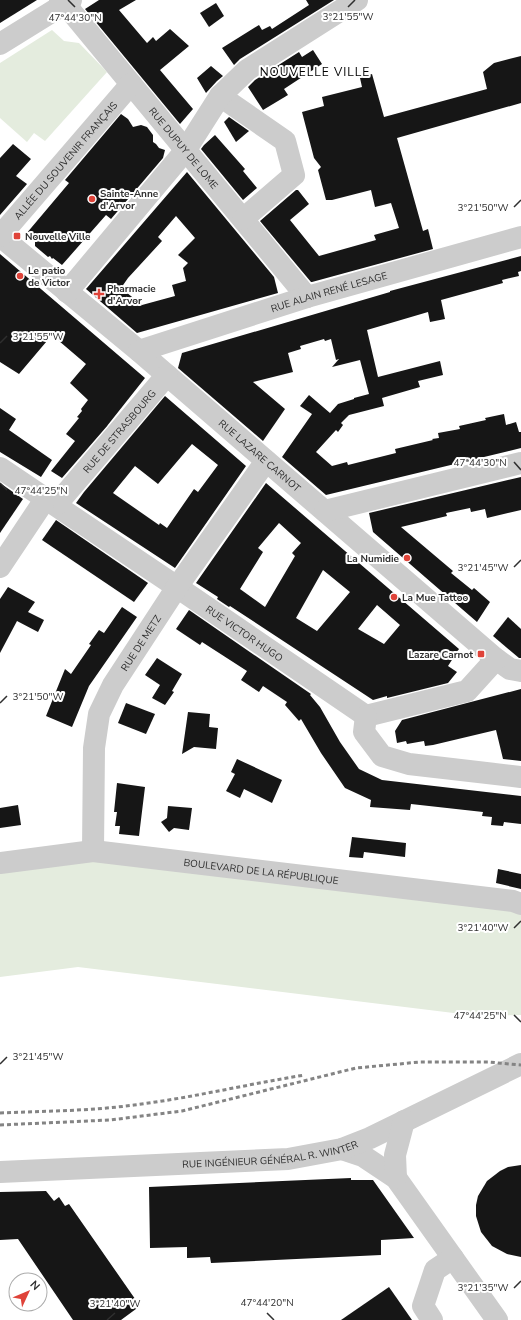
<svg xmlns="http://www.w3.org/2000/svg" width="521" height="1320" font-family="'Nunito Sans',sans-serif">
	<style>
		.green { fill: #e4ecde }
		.building { fill: #161616; fill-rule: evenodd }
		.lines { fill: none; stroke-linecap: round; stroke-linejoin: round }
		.minor { stroke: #ccc; stroke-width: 22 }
		.rail { stroke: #848484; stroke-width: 3; stroke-dasharray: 4 3; stroke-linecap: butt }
		.ticks { fill: none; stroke: #2f2f2f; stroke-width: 1.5 }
		.poi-dot { fill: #df4339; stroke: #fff; stroke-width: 1.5 }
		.labels { text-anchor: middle; stroke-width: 4; stroke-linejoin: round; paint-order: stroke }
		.street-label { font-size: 10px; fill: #2f2f2f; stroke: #fff }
		.poi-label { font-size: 10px; font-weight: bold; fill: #2f2f2f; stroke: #fff; text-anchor: start }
		.quarter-label { font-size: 12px; letter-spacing: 1px; fill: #000; stroke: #fff }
		.ticks-label { font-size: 10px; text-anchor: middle; fill: #2f2f2f; stroke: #fff; stroke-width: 4; stroke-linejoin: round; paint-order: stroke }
	</style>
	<rect width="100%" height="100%" fill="#fff"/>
	<g class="green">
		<polygon points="52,30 64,41 79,43 107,72 45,141 34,133 27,142 0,118 0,63"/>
		<polygon points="93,851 521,904 521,1015 478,1016 78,967 0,977 0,863"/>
	</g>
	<g class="building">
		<polygon points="0,0 37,0 0,23"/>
		<polygon points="99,0 136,0 119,10 147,43 153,37 156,41 170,29 189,46 160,70 193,109 180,124 85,9"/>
		<polygon points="306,0 334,0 240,59 234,65 222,48 259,25 262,30 270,26 272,29 309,5"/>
		<polygon points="216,3 224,16 209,27 200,13"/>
		<polygon points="313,50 322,64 284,89 288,95 263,110 248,87 255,80 299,52 302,57"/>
		<polygon points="521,56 521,103 397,138 423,231 428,229 433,249 312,282 311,282 260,221 296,190 298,190 309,204 290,220 319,256 376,240 374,235 399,228 391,203 375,207 371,190 332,200 326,200 318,170 321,167 314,158 302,112 324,106 322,97 362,87 360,78 372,74 384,117 487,89 483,72 494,63"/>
		<polygon points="211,66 223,76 217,81 206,93 197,78"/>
		<polygon points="121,114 128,119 133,127 141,125 147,127 153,135 153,142 156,144 159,148 165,150 163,158 111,219 106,215 62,265 53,258 52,259 50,256 48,257 35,246 35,242 26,234 69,183 65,180"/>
		<polygon points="229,117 249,131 236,142 224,122"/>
		<polygon points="215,135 245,169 243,171 257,188 243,200 201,149 204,145"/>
		<polygon points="13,144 31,159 16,176 27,184 0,215 0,158"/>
		<path d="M187 172 274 277 278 293 137 333 86 289ZM176 216 195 238 178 255 188 263 183 268 186 281 172 285 175 296 142 305 121 288 128 278 162 241 158 237Z"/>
		<polygon points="0,254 145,378 107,426 108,425 62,478 51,471 75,441 66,434 79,418 77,417 82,411 81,409 88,400 70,383 86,364 52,335 19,374 0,362"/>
		<polygon points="521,256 521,271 518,272 519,276 502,280 503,283 441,300 445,319 430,322 428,312 367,330 378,377 440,361 443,375 418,381 420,387 382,398 384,406 349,415 341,423 343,425 338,432 336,430 316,452 332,466 347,462 348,465 396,453 395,449 433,440 432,439 439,438 438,433 460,429 459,426 486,420 485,418 504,414 506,425 516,422 519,432 521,432 521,448 326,495 282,457 312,414 300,406 309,395 330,413 338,404 354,399 354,398 369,394 360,360 332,367 339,359 336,360 331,339 325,341 324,339 300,346 301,349 288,353 293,372 253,382 285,409 263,441 178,368 182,353 390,292 390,291"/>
		<path d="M165 396 246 466 175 568 76 503 84 492ZM192 444 218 465 198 492 194 489 167 528 160 523 159 525 113 493 135 466 158 484Z"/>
		<polygon points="0,408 16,419 9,430 52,460 41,477 0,452"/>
		<polygon points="521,477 521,510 487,518 485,509 471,512 470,508 446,513 447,516 401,527 453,571 451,573 472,590 474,588 490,602 477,622 373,532 369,513"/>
		<polygon points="0,483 23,499 0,533"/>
		<path d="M266 483 459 649 448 666 457 672 448 683 387 698V696L373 700 230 606 229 607 217 599 218 597 196 583ZM279 523 301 543 292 553 295 556 265 607 240 589 263 552 258 548ZM323 570 350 592 317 631 296 618ZM377 605 400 625 384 644 358 629Z"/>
		<polygon points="56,520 148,583 134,602 42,540"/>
		<polygon points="8,587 35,602 28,612 44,620 38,632 17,621 0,653 0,599"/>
		<polygon points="122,607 137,617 89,686 72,727 46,716 65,669 71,674 91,645 89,644 99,630 104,633"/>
		<polygon points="189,610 311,694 310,695 320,707 340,742 359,769 382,780 521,796 521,824 504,822 503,826 491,825 492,817 482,816 483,812 411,804 410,810 370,807 371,800 345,788 321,753 301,719 299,721 285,705 287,702 263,686 259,692 241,680 247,671 202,642 200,645 176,629"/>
		<polygon points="508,617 521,629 521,658 519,658 493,636"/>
		<polygon points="157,658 182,674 172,691 174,692 165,705 152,698 160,685 145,675"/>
		<polygon points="521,689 521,761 503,759 496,730 433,745 425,746 424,741 407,744 406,741 397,743 395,731 402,720"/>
		<polygon points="126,703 155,714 146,734 118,723"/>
		<polygon points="188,712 210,714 209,727 218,728 216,749 194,747 182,754"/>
		<polygon points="237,759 282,780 272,803 244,789 240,798 226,791 235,774 231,772"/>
		<polygon points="117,783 145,787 139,836 119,834 120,826 115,826 117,812 114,812"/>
		<polygon points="18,805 21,825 0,828 0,808"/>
		<polygon points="168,806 192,808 189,830 174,828 169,832 161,822 167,818"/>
		<polygon points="352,837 406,843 405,857 364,852 363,858 349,857"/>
		<polygon points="498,869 521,874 521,889 496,883"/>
		<polygon points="521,1165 521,1257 507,1254 492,1246 481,1232 476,1216 476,1205 478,1196 487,1181 500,1171 508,1167"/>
		<polygon points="351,1178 351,1180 373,1180 414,1238 381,1240 381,1255 211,1263 210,1257 187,1258 187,1247 150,1248 149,1187"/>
		<polygon points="46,1191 54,1201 59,1197 65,1206 69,1204 140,1306 121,1320 73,1320 18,1239 0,1240 0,1192"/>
		<polygon points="389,1287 412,1320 341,1320"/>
	</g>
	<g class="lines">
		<g class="minor">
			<path id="s1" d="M60 0 65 4 307 297"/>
			<polyline points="0,44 71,0"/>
			<polyline points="220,96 285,141 294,175 243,219"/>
			<path id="s2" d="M0 236 139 351 496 659 510 669 521 671"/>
			<path id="s3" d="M0 236 131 84"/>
			<polyline points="67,292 185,151 220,96 247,70 357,0"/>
			<path id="s4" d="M139 351 307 297 521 237"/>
			<path id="s5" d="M0 468 177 587 366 716 467 691 496 659"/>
			<path id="s6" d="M56 505 167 375"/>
			<polyline points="325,511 521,463"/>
			<polyline points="0,567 46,498"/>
			<polyline points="366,716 364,732 382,756 409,764 521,777"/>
			<path id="s7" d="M93 851 94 748 99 714 113 685 177 587 266 461"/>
			<path id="s8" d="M0 863 93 851 513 901 521 904"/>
			<polyline points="342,1149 363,1156 396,1178 497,1320"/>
			<path id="s9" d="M0 1172 288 1159 342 1149 370 1138 521 1064"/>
			<polyline points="396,1178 395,1155 404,1121"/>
			<polyline points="432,1320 423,1306 435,1270 453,1258"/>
		</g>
		<g class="rail">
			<path d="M0 1113C45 1111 90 1111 134 1105 191 1098 248 1084 305 1075"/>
			<polyline points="0,1125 110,1120 182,1111 356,1068 420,1062 488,1062 521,1065"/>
		</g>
	</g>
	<path class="ticks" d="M68 0 75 7M348 7 355 0M514 207 521 200M0 343 7 336M514 462 521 470M0 483 7 490M514 567 521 560M0 703 7 696M514 928 521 921M514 1015 521 1022M0 1064 7 1057M514 1288 521 1281M267 1313 274 1320M107 1320 115 1313"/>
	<g class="poi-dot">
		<circle cx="92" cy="199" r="4"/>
		<rect x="13" y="232" width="8" height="8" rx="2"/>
		<circle cx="20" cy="276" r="4"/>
		<path d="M97 288h4v4h4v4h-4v4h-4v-4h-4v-4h4z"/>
		<circle cx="407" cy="558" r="4"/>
		<circle cx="394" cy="597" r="4"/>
		<rect x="477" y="650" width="8" height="8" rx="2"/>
	</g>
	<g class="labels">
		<g class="street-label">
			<text dy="4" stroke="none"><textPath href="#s1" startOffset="193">RUE DUPUY DE LOME</textPath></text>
			<text dy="4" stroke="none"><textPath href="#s3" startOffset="100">ALLÉE DU SOUVENIR FRANÇAIS</textPath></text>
			<text dy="4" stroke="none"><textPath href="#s4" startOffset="199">RUE ALAIN RENÉ LESAGE</textPath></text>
			<text dy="4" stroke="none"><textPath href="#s6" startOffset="97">RUE DE STRASBOURG</textPath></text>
			<text dy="4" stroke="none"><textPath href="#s2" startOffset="340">RUE LAZARE CARNOT</textPath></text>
			<text dy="4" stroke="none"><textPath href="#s5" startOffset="295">RUE VICTOR HUGO</textPath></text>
			<text dy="4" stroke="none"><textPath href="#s7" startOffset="220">RUE DE METZ</textPath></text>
			<text dy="4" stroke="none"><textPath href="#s8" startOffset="263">BOULEVARD DE LA RÉPUBLIQUE</textPath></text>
			<text dy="4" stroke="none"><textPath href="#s9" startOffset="271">RUE INGÉNIEUR GÉNÉRAL R. WINTER</textPath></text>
		</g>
		<g class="poi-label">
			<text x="100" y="197">Sainte-Anne<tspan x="100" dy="12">d'Arvor</tspan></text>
			<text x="25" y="240">Nouvelle Ville</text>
			<text x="28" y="274">Le patio<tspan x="28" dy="12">de Victor</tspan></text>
			<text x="107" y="292">Pharmacie<tspan x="107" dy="12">d'Arvor</tspan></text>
			<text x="399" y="562" text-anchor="end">La Numidie</text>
			<text x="402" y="601">La Mue Tattoo</text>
			<text x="473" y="658" text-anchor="end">Lazare Carnot</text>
		</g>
		<g class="quarter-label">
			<text x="315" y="76">NOUVELLE VILLE</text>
		</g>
	</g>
	<g class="ticks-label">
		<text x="348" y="20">3°21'55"W</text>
		<text x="75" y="21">47°44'30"N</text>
		<text x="483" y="211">3°21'50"W</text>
		<text x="38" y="340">3°21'55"W</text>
		<text x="480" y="466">47°44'30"N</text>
		<text x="41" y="494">47°44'25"N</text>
		<text x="483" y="571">3°21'45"W</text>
		<text x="38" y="700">3°21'50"W</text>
		<text x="483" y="931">3°21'40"W</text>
		<text x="480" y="1019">47°44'25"N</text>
		<text x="38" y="1060">3°21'45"W</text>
		<text x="483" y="1291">3°21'35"W</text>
		<text x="267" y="1306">47°44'20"N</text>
		<text x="115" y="1307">3°21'40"W</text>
	</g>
	<g transform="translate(28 1292) rotate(46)"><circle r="19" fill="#ffffff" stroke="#acacac"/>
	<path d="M0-3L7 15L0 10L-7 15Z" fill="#df4339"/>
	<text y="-6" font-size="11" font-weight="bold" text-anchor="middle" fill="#2f2f2f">N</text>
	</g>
</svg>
